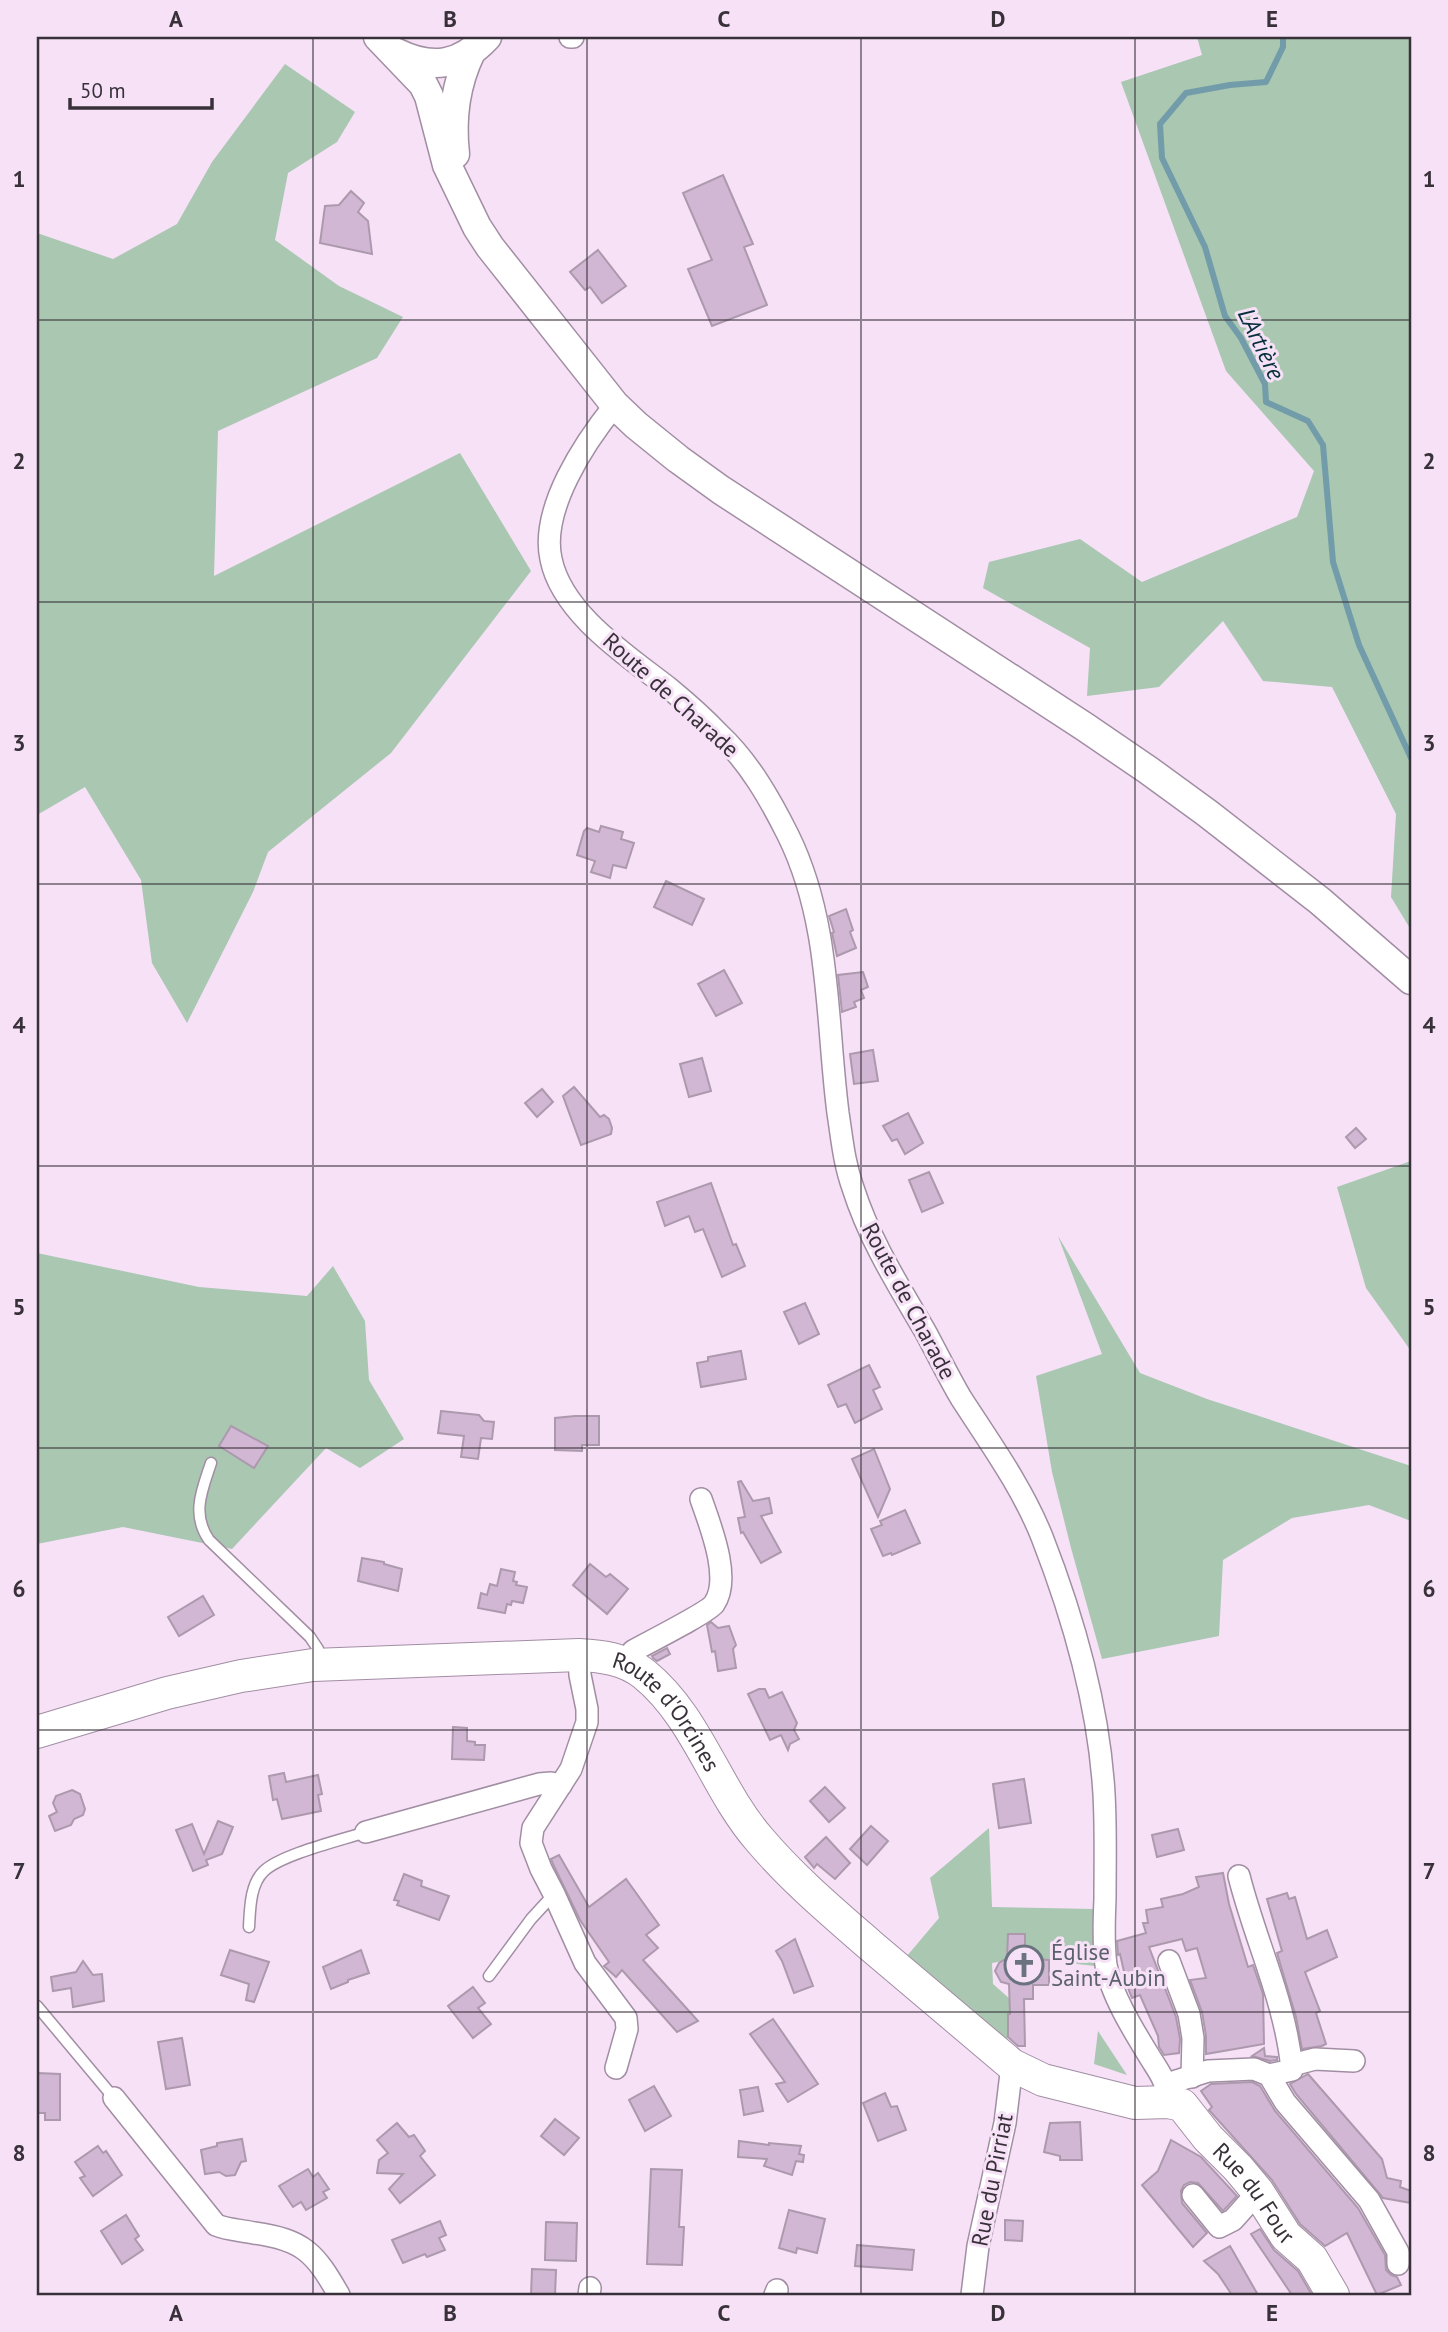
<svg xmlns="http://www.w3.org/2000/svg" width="1448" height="2332" font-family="'PT Sans',sans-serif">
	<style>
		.green { fill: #a9c7b1 }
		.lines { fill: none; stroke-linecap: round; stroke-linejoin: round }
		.stream { stroke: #729ca9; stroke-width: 6 }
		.building { fill: #d1b7d3; stroke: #ad99ae; stroke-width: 2 }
		.service-casing { stroke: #a28ea3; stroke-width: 13 }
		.minor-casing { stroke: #a28ea3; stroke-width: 24 }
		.tertiary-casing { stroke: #a28ea3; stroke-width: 31 }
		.secondary-casing { stroke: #a28ea3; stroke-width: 34 }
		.service { stroke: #fff; stroke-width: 10 }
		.minor { stroke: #fff; stroke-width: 21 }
		.tertiary { stroke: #fff; stroke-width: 28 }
		.secondary { stroke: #fff; stroke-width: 32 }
		.grid { fill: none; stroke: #393139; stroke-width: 2; stroke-opacity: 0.55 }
		.labels { text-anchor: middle; stroke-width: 6; stroke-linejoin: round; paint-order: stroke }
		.street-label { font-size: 23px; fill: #393139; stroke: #f6e1f7 }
		.worship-label { font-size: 23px; fill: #5b616d; stroke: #f6e1f7; text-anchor: start }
		.water-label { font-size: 24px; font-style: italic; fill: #052f3a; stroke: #f6e1f7 }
		.neatline { fill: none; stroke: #393139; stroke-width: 2.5 }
		.grid-label { font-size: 23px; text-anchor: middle; font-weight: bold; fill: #393139 }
	</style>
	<rect width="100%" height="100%" fill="#f6e1f7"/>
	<g class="green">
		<polygon points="1197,37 1411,37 1411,930 1391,897 1396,814 1332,687 1263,681 1223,621 1159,687 1087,696 1090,648 983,588 989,562 1080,539 1142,582 1297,517 1314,471 1226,371 1121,82 1202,55"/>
		<polygon points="285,64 355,112 337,142 288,173 275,240 339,286 403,317 377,358 218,431 214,576 460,453 531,571 391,753 268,852 253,892 187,1023 152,963 141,880 85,787 37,815 37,233 113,259 177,224 212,162"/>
		<polygon points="1411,1161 1411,1351 1366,1288 1337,1187"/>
		<polygon points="1058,1236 1140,1373 1207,1399 1411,1466 1411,1521 1369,1505 1292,1518 1223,1560 1219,1636 1102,1659 1071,1548 1052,1472 1036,1376 1102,1354"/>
		<polygon points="37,1253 199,1287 307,1296 333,1266 365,1321 369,1380 404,1439 360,1468 326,1448 232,1549 123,1527 37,1544"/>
		<polygon points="989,1828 992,1907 1094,1909 1095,1966 1033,1959 1025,1948 1025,1934 1008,1935 1010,1950 1003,1961 992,1963 993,1984 1010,1999 1007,2043 907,1956 939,1918 930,1878"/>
		<polygon points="1098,2031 1127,2075 1094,2064"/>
	</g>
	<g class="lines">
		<polyline class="stream" points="1283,37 1283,47 1266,82 1230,85 1186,93 1160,124 1162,158 1205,247 1225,316 1241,338 1265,384 1266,402 1308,421 1323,445 1333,562 1359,645 1411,758"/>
	</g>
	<g class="building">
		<polygon points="723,175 753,244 744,247 767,305 712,326 688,269 712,260 683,193"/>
		<polygon points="351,191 364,203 358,212 368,221 372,254 320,243 325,206 339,205"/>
		<polygon points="598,250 626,286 602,303 590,287 585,290 570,272"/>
		<polygon points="601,826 623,832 621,839 634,843 626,868 613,865 610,878 591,872 595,861 577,855 584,831 587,828 599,832"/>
		<polygon points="666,881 704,899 692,925 654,907"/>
		<polygon points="846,909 853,930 850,932 856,948 837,956 832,933 834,932 829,916"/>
		<polygon points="724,970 742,1003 716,1016 698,984"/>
		<polygon points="863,972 868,987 861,990 864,998 854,1002 856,1007 842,1012 838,975"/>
		<polygon points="873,1050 878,1081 854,1084 850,1054"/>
		<polygon points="702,1058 711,1091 689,1097 680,1064"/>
		<polygon points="574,1087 600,1117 604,1115 609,1119 612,1128 611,1134 581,1145 563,1096"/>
		<polygon points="542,1089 553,1102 537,1117 525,1103"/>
		<polygon points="908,1113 923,1143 905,1154 897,1139 892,1141 883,1126"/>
		<polygon points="1356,1128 1366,1139 1355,1148 1346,1137"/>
		<polygon points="929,1172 943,1203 922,1212 909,1180"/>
		<polygon points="711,1183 733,1245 736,1244 745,1266 722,1277 703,1229 695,1232 689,1216 665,1226 657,1202"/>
		<polygon points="805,1303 819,1334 799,1344 784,1312"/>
		<polygon points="741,1351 746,1379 701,1387 697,1363 708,1361 708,1357"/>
		<polygon points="869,1365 880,1387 873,1390 882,1409 855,1423 846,1404 838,1407 828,1385"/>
		<polygon points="441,1411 479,1415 484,1421 494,1422 492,1439 481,1438 478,1459 461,1457 464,1436 438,1433"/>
		<polygon points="575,1416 599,1416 599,1445 582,1445 582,1451 555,1450 555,1418"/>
		<polygon points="231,1426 268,1446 254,1468 219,1446"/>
		<polygon points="874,1449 890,1489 878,1517 852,1459"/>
		<polygon points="741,1481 753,1501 769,1498 772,1513 761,1516 781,1552 761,1563 743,1532 741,1533 738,1518 745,1517 738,1482"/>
		<polygon points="905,1510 920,1543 892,1555 891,1553 883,1556 871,1529 882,1525 880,1521"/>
		<polygon points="362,1558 384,1562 384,1564 402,1569 398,1591 358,1581"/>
		<polygon points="590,1564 606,1577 610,1574 628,1589 607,1614 573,1585"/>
		<polygon points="501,1569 515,1572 513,1581 517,1582 516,1585 527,1587 523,1603 512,1601 511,1605 507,1604 505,1613 478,1608 481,1593 487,1595 490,1584 497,1586"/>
		<polygon points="203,1596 214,1615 179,1636 168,1617"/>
		<polygon points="711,1622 718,1628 729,1626 736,1645 733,1649 736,1668 718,1671 715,1651 712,1652 707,1625"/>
		<polygon points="667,1648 670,1654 657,1661 653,1658 652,1656"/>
		<polygon points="759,1689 765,1689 769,1698 782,1692 797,1723 794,1730 799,1739 790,1744 788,1750 781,1735 770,1740 748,1694"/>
		<polygon points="453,1727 467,1728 467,1741 475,1742 475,1745 485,1745 484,1760 452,1759"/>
		<polygon points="284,1773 286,1782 318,1775 322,1794 318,1795 321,1811 282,1819 277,1799 273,1800 269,1776"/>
		<polygon points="1024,1779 1031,1823 999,1828 993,1784"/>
		<polygon points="825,1787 845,1808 829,1822 810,1801"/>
		<polygon points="72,1790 80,1794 85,1809 83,1815 74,1819 71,1825 55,1831 49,1816 57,1812 53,1803 56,1796"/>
		<polygon points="218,1821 233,1827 222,1854 206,1860 208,1865 193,1871 176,1830 192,1824 204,1854"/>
		<polygon points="871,1826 888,1841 867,1865 850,1849"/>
		<polygon points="1178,1829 1184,1850 1157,1857 1152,1835"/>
		<polygon points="826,1837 850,1863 835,1879 817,1864 814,1868 805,1857"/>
		<polygon points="559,1855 589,1907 626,1879 659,1925 646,1935 658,1948 643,1960 698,2021 677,2032 622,1970 616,1977 604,1966 609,1962 580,1920 553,1864 551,1859"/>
		<polygon points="1223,1873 1229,1904 1248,1967 1253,1965 1263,1994 1264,2044 1206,2054 1206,2036 1202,2012 1190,1980 1206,1978 1197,1948 1186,1951 1182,1939 1149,1947 1176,2017 1180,2039 1179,2053 1164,2055 1159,2047 1158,2036 1140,1995 1132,1998 1123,1976 1125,1976 1120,1954 1118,1955 1117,1941 1146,1933 1143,1923 1148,1923 1146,1910 1163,1907 1161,1899 1183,1894 1199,1887 1196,1877"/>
		<polygon points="404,1874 422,1881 421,1886 449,1896 439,1920 397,1905 399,1901 394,1900"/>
		<polygon points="1287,1893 1289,1899 1295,1897 1307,1939 1327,1930 1337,1957 1305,1972 1320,2011 1316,2013 1326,2044 1322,2046 1302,2049 1296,2017 1277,1953 1282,1951 1267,1899"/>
		<polygon points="1008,1934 1025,1934 1025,1948 1033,1949 1033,1959 1049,1960 1049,1985 1033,1985 1033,1999 1024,1999 1025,2046 1018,2046 1008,2037 1008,2014 1010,2014 1009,1984 1001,1982 995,1971 999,1963 1007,1958"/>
		<polygon points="795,1939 813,1986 794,1993 782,1961 776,1951"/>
		<polygon points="230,1950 269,1962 254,2002 246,2000 249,1984 221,1975"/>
		<polygon points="361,1950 369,1973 348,1980 348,1982 331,1989 323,1967"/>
		<polygon points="83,1961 93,1975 102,1974 104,2001 73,2007 71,1988 53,1991 51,1977 76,1972"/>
		<polygon points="473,1987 485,2003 478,2008 491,2024 473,2038 448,2006"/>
		<polygon points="773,2019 818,2084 788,2102 776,2084 785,2082 750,2034"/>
		<polygon points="182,2038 190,2085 166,2089 158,2042"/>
		<polygon points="1264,2048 1265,2056 1277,2057 1277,2060 1270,2061 1252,2056"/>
		<polygon points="37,2073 60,2074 60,2120 45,2120 45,2113 37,2113"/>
		<polygon points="1308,2074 1382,2159 1387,2178 1401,2181 1400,2187 1411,2191 1411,2203 1383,2198 1296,2094 1290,2084"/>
		<polygon points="1252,2082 1260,2086 1275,2111 1358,2208 1385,2255 1386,2270 1391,2275 1397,2277 1401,2285 1377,2295 1347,2233 1325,2246 1300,2224 1272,2180 1209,2110 1212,2107 1201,2091 1211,2084"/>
		<polygon points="654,2086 671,2116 645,2131 629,2100"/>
		<polygon points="758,2087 763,2111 744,2115 740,2090"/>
		<polygon points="885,2093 891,2107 897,2106 906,2130 878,2141 863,2103"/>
		<polygon points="555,2119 579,2138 564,2155 541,2136"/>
		<polygon points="1080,2122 1082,2160 1060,2160 1060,2156 1044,2152 1050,2123"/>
		<polygon points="397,2123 409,2137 414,2135 425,2151 420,2156 435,2175 400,2203 389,2189 403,2174 377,2173 379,2160 388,2153 377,2140"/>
		<polygon points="242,2139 246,2161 241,2162 235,2175 226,2176 219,2172 205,2174 201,2150 217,2146 217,2143"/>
		<polygon points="1171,2140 1201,2157 1237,2196 1223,2211 1198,2183 1190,2182 1184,2185 1181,2191 1182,2203 1207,2233 1193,2247 1142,2185 1158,2171"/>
		<polygon points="739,2141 769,2145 769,2143 801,2146 799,2154 804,2155 803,2162 796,2161 792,2175 764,2166 767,2159 738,2157"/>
		<polygon points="98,2146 103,2153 106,2151 122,2175 93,2196 80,2178 85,2176 75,2162"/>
		<polygon points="308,2169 313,2177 318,2173 329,2189 323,2192 327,2198 306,2210 301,2202 293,2207 279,2186"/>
		<polygon points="651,2169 682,2170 679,2227 684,2227 682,2265 647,2264"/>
		<polygon points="789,2210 825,2219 817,2253 797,2248 796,2253 779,2248"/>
		<polygon points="126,2215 139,2236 135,2239 143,2250 122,2264 101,2231"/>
		<polygon points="1005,2220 1023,2221 1022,2241 1005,2240"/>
		<polygon points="440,2221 446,2235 439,2238 445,2250 427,2257 425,2254 403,2263 392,2240"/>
		<polygon points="546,2222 577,2223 576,2261 545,2260"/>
		<polygon points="1260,2229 1274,2250 1298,2271 1312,2295 1292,2295 1251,2234"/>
		<polygon points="857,2245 914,2250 912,2270 855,2266"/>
		<polygon points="1230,2246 1258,2295 1232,2295 1218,2274 1204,2261"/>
		<polygon points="532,2269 556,2270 555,2295 531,2295"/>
	</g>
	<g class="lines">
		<defs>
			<g id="service">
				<path d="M211 1463C202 1490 191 1514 209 1540L310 1637 318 1649 319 1661"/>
				<path d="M249 1927C250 1909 250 1884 264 1871 282 1854 342 1840 366 1832"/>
				<polyline points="489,1976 531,1919 554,1894"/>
				<polyline points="37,2006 114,2098"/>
			</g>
			<g id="minor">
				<polyline points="570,37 573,37"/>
				<path d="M615 405C585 442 540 509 551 559 562 614 628 656 670 689 687 703 704 718 719 734 749 762 770 799 788 835 831 922 826 1019 838 1113 842 1139 844 1163 853 1188 870 1241 897 1283 925 1331 937 1353 948 1376 961 1398 990 1443 1022 1487 1042 1537 1074 1619 1099 1707 1104 1794 1106 1829 1105 1864 1105 1899 1104 1921 1103 1944 1106 1965 1111 1995 1135 2033 1151 2059 1161 2075 1167 2082 1168 2102"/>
				<polyline points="579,1655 580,1675 587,1709 587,1722 571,1769 533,1828 531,1843 541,1869 554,1894 585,1963 626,2018 627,2029 616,2068"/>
				<path d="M626 1664 633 1651C647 1643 707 1613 714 1604 732 1579 710 1525 701 1499"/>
				<polyline points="366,1832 539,1784 551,1783 561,1785"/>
				<path d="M1239 1876C1255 1940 1286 2003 1292 2070L1269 2075"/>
				<polyline points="1169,1961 1189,2014 1193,2038 1192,2077"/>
				<polyline points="1292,2065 1315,2059 1354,2061"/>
				<polyline points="1167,2084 1208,2071 1254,2069 1269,2075 1285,2102 1369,2200 1398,2252 1398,2264"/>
				<path d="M114 2098 216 2225C228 2230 241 2230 254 2233 304 2240 315 2253 339 2295"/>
				<polyline points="1193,2195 1219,2227 1233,2220 1258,2192"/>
				<polyline points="589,2295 590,2288"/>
				<polyline points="775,2295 777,2290"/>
				<polyline points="972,2295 978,2246 1005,2123 1012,2065"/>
			</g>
			<g id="tertiary">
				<polyline points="378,37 423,84 429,96 447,165 477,227 490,247 615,405 636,425 678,459 721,490 1085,727 1148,770 1207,813 1320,901 1411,980"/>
				<path d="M397 53C432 70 460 66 487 37"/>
				<path d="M455 154C451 119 456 83 471 52"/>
			</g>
			<g id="secondary">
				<path id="s1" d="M37 1732 167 1693 241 1676 313 1665 579 1655C602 1656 625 1659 644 1674 697 1717 715 1788 759 1839 792 1878 831 1911 870 1945 917 1985 964 2025 1012 2065L1043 2080 1135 2103 1168 2102 1182 2105 1208 2138 1238 2168 1258 2192 1286 2236 1312 2259 1333 2295"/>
			</g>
		</defs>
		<use href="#service" class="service-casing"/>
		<use href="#minor" class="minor-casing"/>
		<use href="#tertiary" class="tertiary-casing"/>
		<use href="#secondary" class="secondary-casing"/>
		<use href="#service" class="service"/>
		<use href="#minor" class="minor"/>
		<use href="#tertiary" class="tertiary"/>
		<use href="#secondary" class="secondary"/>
	</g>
	<path class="grid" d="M313 37V2295M587 37V2295M861 37V2295M1135 37V2295M37 320H1411M37 602H1411M37 884H1411M37 1166H1411M37 1448H1411M37 1730H1411M37 2012H1411"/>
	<defs>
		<symbol id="church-ring" viewBox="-11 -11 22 22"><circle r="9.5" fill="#f6e1f7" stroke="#6b7280" stroke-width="1.5"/><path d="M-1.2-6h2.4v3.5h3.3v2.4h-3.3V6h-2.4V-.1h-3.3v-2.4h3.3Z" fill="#6b7280"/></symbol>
	</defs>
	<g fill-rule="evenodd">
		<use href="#church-ring" x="1002" y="1943" width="44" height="44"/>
	</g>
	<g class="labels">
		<g class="street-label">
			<text transform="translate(671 695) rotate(42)" y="8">Route de Charade</text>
			<text transform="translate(909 1301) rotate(62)" y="8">Route de Charade</text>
			<text dy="8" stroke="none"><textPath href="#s1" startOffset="662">Route d'Orcines</textPath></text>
			<text transform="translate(992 2180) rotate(-79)" y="8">Rue du Pirriat</text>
			<text dy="8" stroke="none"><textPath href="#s1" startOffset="1452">Rue du Four</textPath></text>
		</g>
		<g class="worship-label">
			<text x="1051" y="1960">Église<tspan x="1051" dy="26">Saint-Aubin</tspan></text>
		</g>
		<g class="water-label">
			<text transform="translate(1261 344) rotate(64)" y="8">L'Artière</text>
		</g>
	</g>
	<rect width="1448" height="2332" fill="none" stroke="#f6e1f7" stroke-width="77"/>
	<path d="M70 98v10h142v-10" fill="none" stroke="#393139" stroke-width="3.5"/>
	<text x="80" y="98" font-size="21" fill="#393139" stroke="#f6e1f7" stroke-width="5" paint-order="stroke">50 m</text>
	<rect x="38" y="38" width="1372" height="2256" class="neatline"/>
	<g class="grid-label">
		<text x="176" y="27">A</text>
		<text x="450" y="27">B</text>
		<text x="724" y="27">C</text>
		<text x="998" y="27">D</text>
		<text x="1272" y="27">E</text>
		<text x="19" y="187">1</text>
		<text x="1429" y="187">1</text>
		<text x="19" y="469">2</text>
		<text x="1429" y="469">2</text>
		<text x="19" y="751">3</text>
		<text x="1429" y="751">3</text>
		<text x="19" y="1033">4</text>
		<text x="1429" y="1033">4</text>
		<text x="19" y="1315">5</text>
		<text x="1429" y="1315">5</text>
		<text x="19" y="1597">6</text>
		<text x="1429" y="1597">6</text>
		<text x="19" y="1879">7</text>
		<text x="1429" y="1879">7</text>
		<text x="19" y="2161">8</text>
		<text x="1429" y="2161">8</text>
		<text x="176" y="2321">A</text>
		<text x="450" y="2321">B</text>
		<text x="724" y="2321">C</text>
		<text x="998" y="2321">D</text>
		<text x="1272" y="2321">E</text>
	</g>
</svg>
